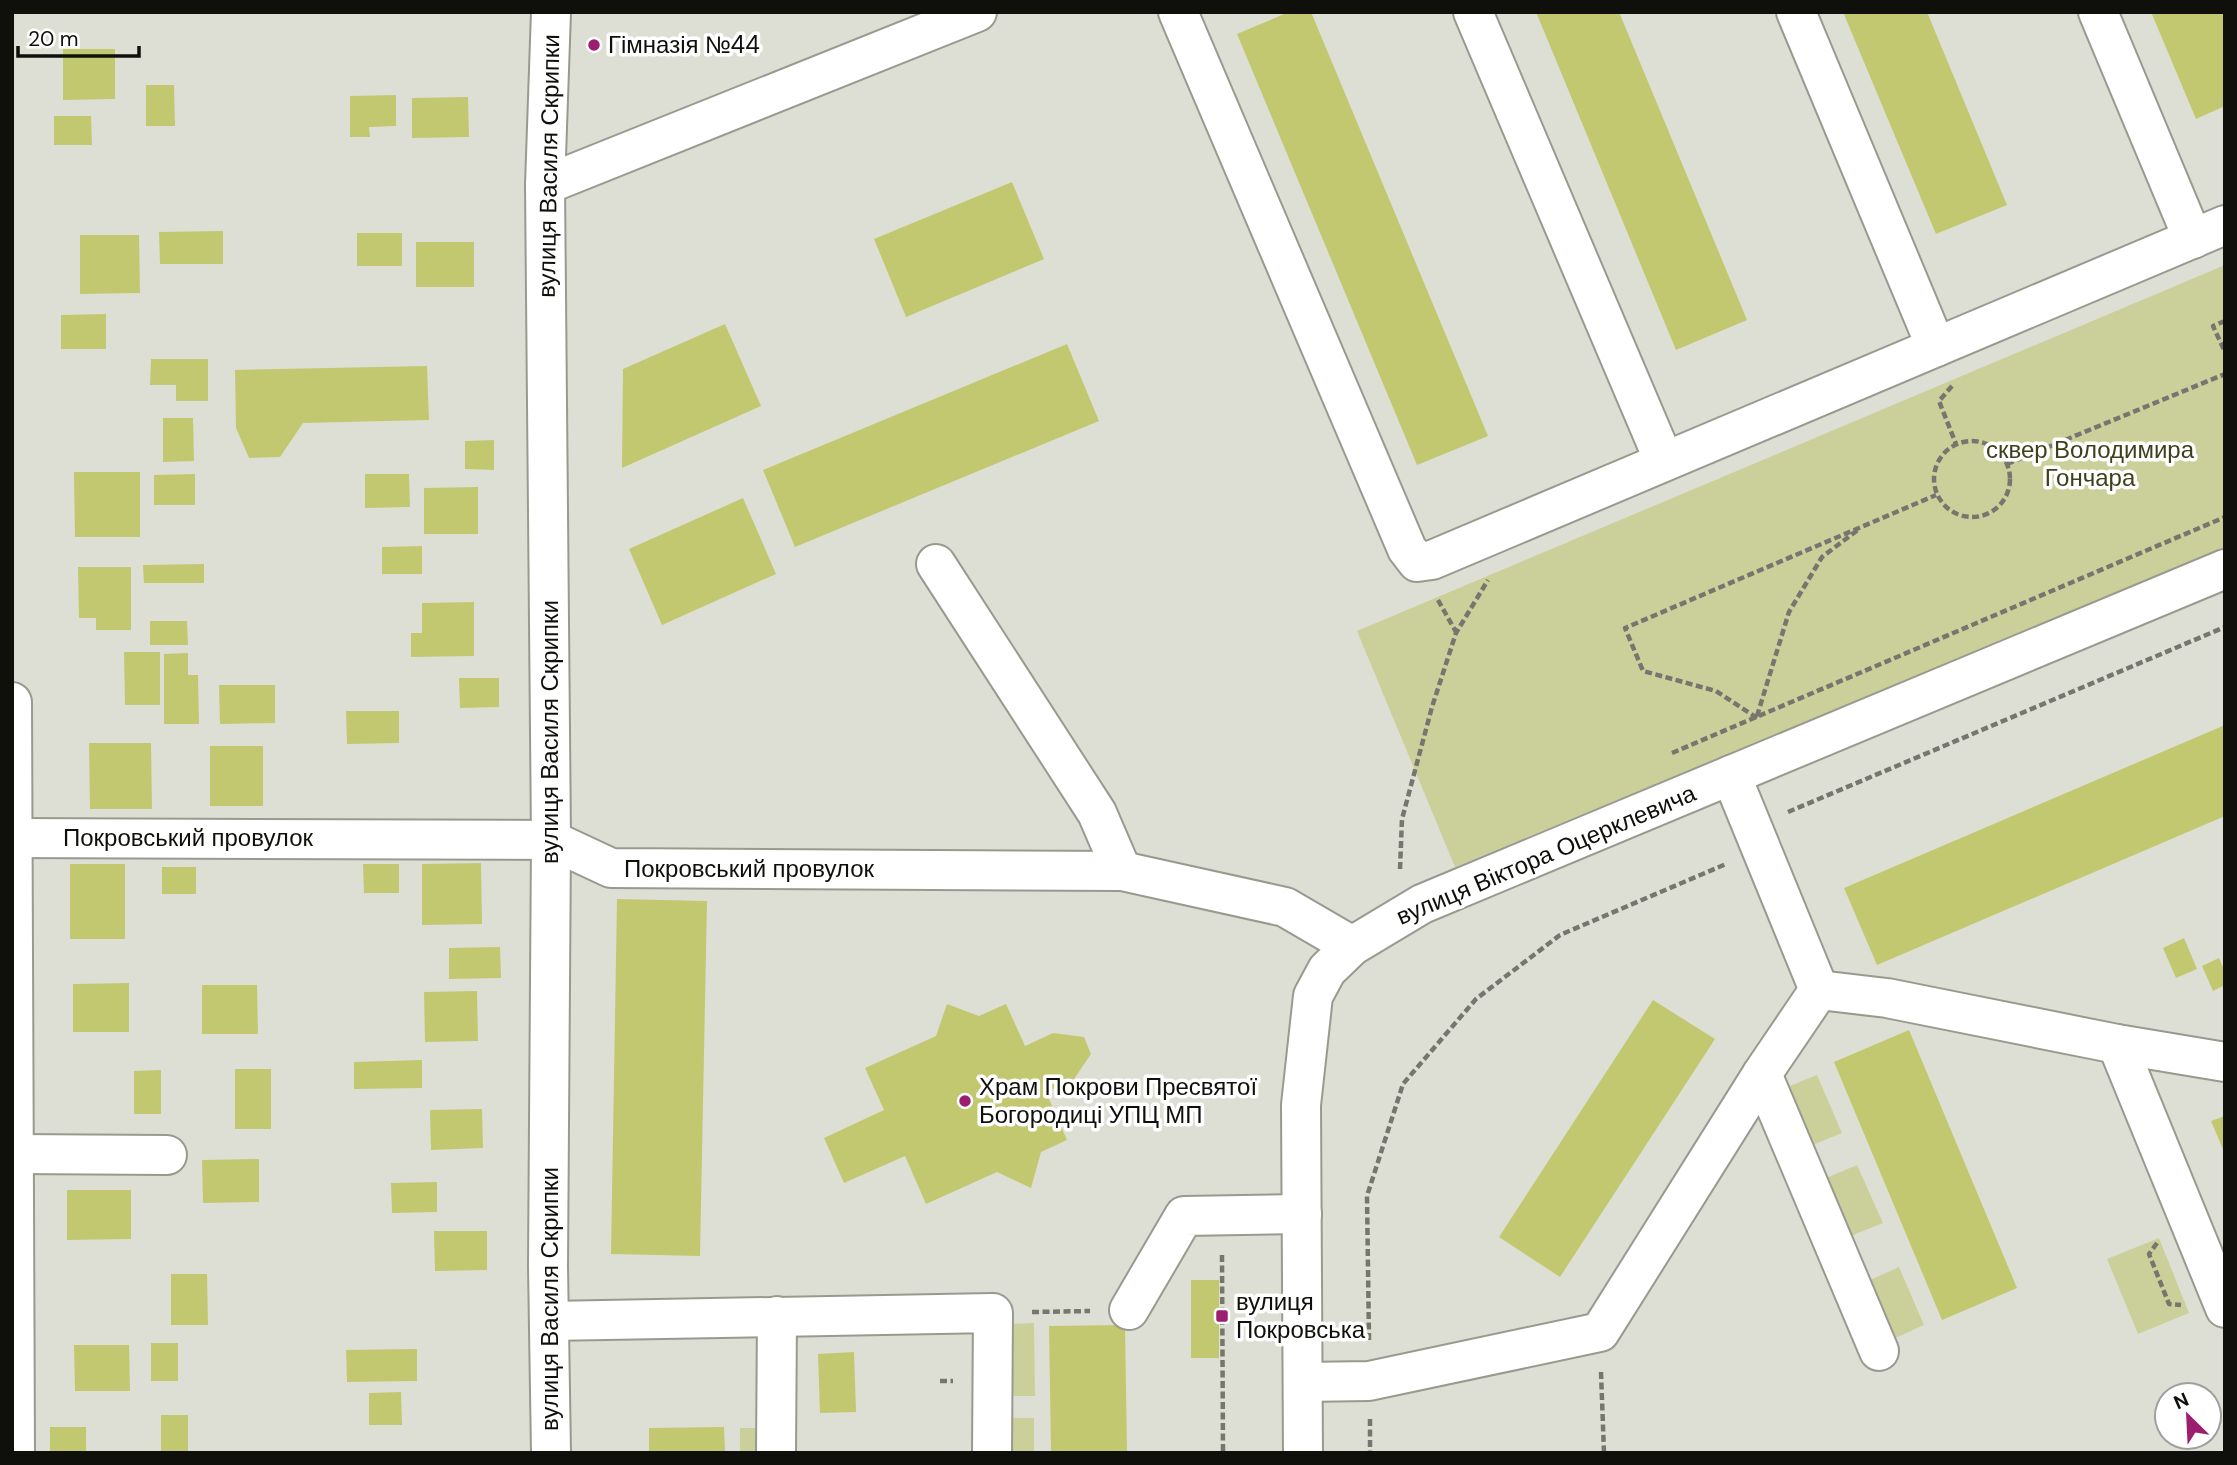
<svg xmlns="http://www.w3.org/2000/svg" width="2237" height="1465" font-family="'DM Sans',sans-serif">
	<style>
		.green { fill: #cbd09a }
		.building { fill: #c2c870 }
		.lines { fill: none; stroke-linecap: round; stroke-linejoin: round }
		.minor-casing { stroke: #999a8f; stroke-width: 42 }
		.path { stroke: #76766f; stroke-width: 4.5; stroke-dasharray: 7 3.5; stroke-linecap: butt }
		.minor { stroke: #fff; stroke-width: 38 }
		.poi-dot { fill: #9d1d70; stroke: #fff; stroke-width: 2.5 }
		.labels { text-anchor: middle; stroke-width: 7; stroke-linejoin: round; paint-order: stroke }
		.poi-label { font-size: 24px; fill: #0f0f0b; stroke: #fff; text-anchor: start }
		.street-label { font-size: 24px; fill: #0f0f0b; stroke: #fff }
		.park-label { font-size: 24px; fill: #3d401a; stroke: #fff }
	</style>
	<rect width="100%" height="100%" fill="#dedfd4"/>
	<g class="green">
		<polygon points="2225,265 2225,549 1455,867 1357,631"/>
		<polygon points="1817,1075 1842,1133 1810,1146 1785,1088"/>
		<polygon points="1857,1165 1883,1223 1851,1236 1826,1178"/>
		<polygon points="2159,1238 2189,1313 2138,1334 2107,1259"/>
		<polygon points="1899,1267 1924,1325 1893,1339 1868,1281"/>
		<polygon points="1034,1323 1035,1396 1007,1396 1006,1324"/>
		<rect x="1007" y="1418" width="27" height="35"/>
		<rect x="740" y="1428" width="28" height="25"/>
	</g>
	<g class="building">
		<polygon points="1289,12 1311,12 1488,436 1417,465 1237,34"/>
		<polygon points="1536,12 1619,12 1747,320 1676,350"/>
		<polygon points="1843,12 1927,12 2007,205 1936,234"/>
		<polygon points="2151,12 2225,12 2225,106 2196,119"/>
		<polygon points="63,49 115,49 115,99 63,100"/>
		<polygon points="146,85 174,85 175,126 146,126"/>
		<polygon points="396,95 396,126 369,127 370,137 350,137 350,96"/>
		<polygon points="468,97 469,137 412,138 412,98"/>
		<polygon points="54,116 91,116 92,145 54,145"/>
		<polygon points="1012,182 1044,259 906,317 874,239"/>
		<polygon points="223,231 223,264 160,264 159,232"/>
		<rect x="357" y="233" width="45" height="33"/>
		<polygon points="80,235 139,235 140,293 80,294"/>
		<rect x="416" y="242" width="58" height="45"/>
		<polygon points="106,314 106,349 61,349 61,315"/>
		<polygon points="725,324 761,406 622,468 623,369"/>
		<polygon points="1067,344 1099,421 795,547 763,470"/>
		<polygon points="151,359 208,359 208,401 176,401 176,385 150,385"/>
		<polygon points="427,366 429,420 303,423 280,457 249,458 236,428 235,370"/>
		<polygon points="163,418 193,418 194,461 163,462"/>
		<polygon points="494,440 494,470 465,469 465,441"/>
		<polygon points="74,472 140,472 140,537 75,537"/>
		<polygon points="195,474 195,505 154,505 154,475"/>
		<polygon points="365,474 409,474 410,507 365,508"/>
		<polygon points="478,487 478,534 424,534 424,488"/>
		<polygon points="743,498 776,574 662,625 629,549"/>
		<polygon points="422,546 422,574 382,574 382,547"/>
		<polygon points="204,564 204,583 144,583 143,565"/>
		<polygon points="78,567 131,567 131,630 96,630 96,618 79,618"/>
		<polygon points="474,602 474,656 411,657 411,633 422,633 422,603"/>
		<polygon points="150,621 187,621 188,645 150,645"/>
		<polygon points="124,652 160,652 160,705 125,705"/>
		<polygon points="188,653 188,675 198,675 199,724 164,724 164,654"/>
		<polygon points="459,678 499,678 499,707 460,708"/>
		<polygon points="219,685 275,685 275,723 220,724"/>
		<polygon points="346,711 399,711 399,743 347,744"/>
		<polygon points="2225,725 2225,816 1877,965 1844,888"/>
		<polygon points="89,743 151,743 152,809 90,809"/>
		<rect x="210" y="746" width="53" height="60"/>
		<polygon points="481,863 482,924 422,925 422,864"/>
		<rect x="70" y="864" width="55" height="75"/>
		<polygon points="363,864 399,864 399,893 364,893"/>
		<rect x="162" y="867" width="34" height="27"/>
		<polygon points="617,899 707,901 700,1256 611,1254"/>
		<polygon points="2184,938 2197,969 2176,978 2163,948"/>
		<polygon points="500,947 501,978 449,979 449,948"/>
		<polygon points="2219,958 2225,972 2225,985 2213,991 2202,966"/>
		<polygon points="129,983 129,1032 73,1032 73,984"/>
		<polygon points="202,985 257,985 258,1034 202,1034"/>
		<polygon points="477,991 478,1041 425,1042 424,992"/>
		<polygon points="1653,1000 1715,1039 1560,1277 1499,1237"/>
		<polygon points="947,1004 979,1016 1006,1004 1025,1046 1053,1033 1084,1037 1091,1054 1074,1079 1046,1092 1067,1140 1041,1152 1031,1188 997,1172 926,1204 905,1156 844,1183 824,1138 884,1110 865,1068 936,1036"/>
		<polygon points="1909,1030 2017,1288 1942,1320 1834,1062"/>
		<polygon points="422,1060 422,1088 354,1089 354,1062"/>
		<rect x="235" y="1069" width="36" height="60"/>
		<polygon points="161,1070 161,1114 134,1114 134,1071"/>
		<polygon points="482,1109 483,1148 431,1150 430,1110"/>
		<polygon points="2225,1116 2225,1154 2211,1121"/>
		<polygon points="259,1159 259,1202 203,1203 202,1160"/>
		<polygon points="437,1182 437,1212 392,1213 391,1183"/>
		<polygon points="67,1190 131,1190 131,1239 67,1240"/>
		<polygon points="434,1231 487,1231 487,1270 435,1271"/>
		<polygon points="171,1274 207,1274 208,1325 171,1325"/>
		<rect x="1191" y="1280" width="28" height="78"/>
		<polygon points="1125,1325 1127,1453 1051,1453 1049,1326"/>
		<rect x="151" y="1343" width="27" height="38"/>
		<polygon points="74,1345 129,1345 130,1391 75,1391"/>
		<polygon points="417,1349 417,1381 347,1382 346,1350"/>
		<polygon points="854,1352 856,1412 820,1413 818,1354"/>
		<polygon points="401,1392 402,1425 369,1425 369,1393"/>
		<rect x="161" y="1415" width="27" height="37"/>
		<rect x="50" y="1427" width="36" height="26"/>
		<polygon points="724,1427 725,1453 649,1453 649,1428"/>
	</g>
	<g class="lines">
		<defs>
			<g id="minor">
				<polyline points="1178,12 1407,549 1417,562 1432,560 2225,225"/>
				<polyline points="1473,12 1664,461"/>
				<polyline points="1796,12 1936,347"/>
				<polyline points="2098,12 2193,239"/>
				<polyline points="545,185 977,12"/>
				<polyline points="936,564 1097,813 1122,871"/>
				<polyline points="12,702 15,1453"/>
				<polyline points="1731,775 1819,990"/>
				<polyline points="12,838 551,840 611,868 1122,871 1285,907 1352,946"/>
				<polyline points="1819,990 1887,998 2117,1044 2225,1062"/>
				<polyline points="2117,1044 2225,1308"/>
				<polyline points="1762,1074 1879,1351"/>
				<polyline points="14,1154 167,1155"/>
				<polyline points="1129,1310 1184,1216 1302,1214"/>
				<polyline points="549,1321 993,1313 992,1453"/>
				<polyline points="1303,1382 1369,1381 1600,1332 1762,1074 1819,990"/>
				<polyline points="551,1453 548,1266 551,840 545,185 551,12"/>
				<polyline points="776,1453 777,1316"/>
				<polyline points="1303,1453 1301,1105 1313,996 1327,970 1352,946 1422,904 2225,569"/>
			</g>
		</defs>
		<use href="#minor" class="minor-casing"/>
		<g class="path">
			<polyline points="2225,321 2213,326 2225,352"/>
			<polyline points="1952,386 1939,401 1956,444"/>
			<circle cx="1972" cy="479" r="38"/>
			<polyline points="2007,464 2225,374"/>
			<polyline points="1438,600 1456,632"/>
			<polyline points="1757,716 1789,612 1822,557 1859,529"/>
			<polyline points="1757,718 1716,691 1643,671 1625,628 1936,495"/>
			<polyline points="1672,753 2225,517"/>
			<polyline points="1788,812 2225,627"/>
			<polyline points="1400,869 1402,819 1432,707 1456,633 1488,580"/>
			<polyline points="2157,1243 2149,1254 2169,1304 2181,1305"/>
			<polyline points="1222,1255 1223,1453"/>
			<polyline points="1032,1312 1090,1311"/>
			<polyline points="1369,1340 1367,1196 1403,1084 1476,999 1560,935 1726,864"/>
			<polyline points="1601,1372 1604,1453"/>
			<polyline points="940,1381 953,1381"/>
			<polyline points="1370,1419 1370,1453"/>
		</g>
		<use href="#minor" class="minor"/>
	</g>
	<g class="poi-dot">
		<circle cx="594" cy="45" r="7"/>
		<circle cx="965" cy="1101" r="7"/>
		<rect x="1215" y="1309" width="14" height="14" rx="3.5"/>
	</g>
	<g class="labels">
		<g class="poi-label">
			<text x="608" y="53">Гімназія №44</text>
			<text x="979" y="1095">Храм Покрови Пресвятої<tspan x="979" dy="28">Богородиці УПЦ МП</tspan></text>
			<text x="1236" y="1310">вулиця<tspan x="1236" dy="28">Покровська</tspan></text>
		</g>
		<g class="street-label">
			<text transform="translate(549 166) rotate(-89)" y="8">вулиця Василя Скрипки</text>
			<text transform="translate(550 732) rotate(-90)" y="8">вулиця Василя Скрипки</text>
			<text x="188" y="846">Покровський провулок</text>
			<text transform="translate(1546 855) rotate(-23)" y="8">вулиця Віктора Оцерклевича</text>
			<text x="749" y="877">Покровський провулок</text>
			<text transform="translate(550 1299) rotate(-90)" y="8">вулиця Василя Скрипки</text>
		</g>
		<g class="park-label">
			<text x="2090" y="458">сквер Володимира<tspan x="2090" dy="28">Гончара</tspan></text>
		</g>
	</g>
	<rect width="2237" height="1465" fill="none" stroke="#0f0f0b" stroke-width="28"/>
	<g transform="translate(2188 1416) rotate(336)"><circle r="33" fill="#ffffff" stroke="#9f9f9d" stroke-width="2"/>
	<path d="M0-5L12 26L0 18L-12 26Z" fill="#9d1d70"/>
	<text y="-10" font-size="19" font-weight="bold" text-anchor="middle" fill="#0f0f0b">N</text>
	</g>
	<path d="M18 46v10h121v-10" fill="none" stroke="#0f0f0b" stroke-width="3.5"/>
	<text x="28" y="46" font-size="21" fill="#0f0f0b" stroke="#ffffff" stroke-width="5" paint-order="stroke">20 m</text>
</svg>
